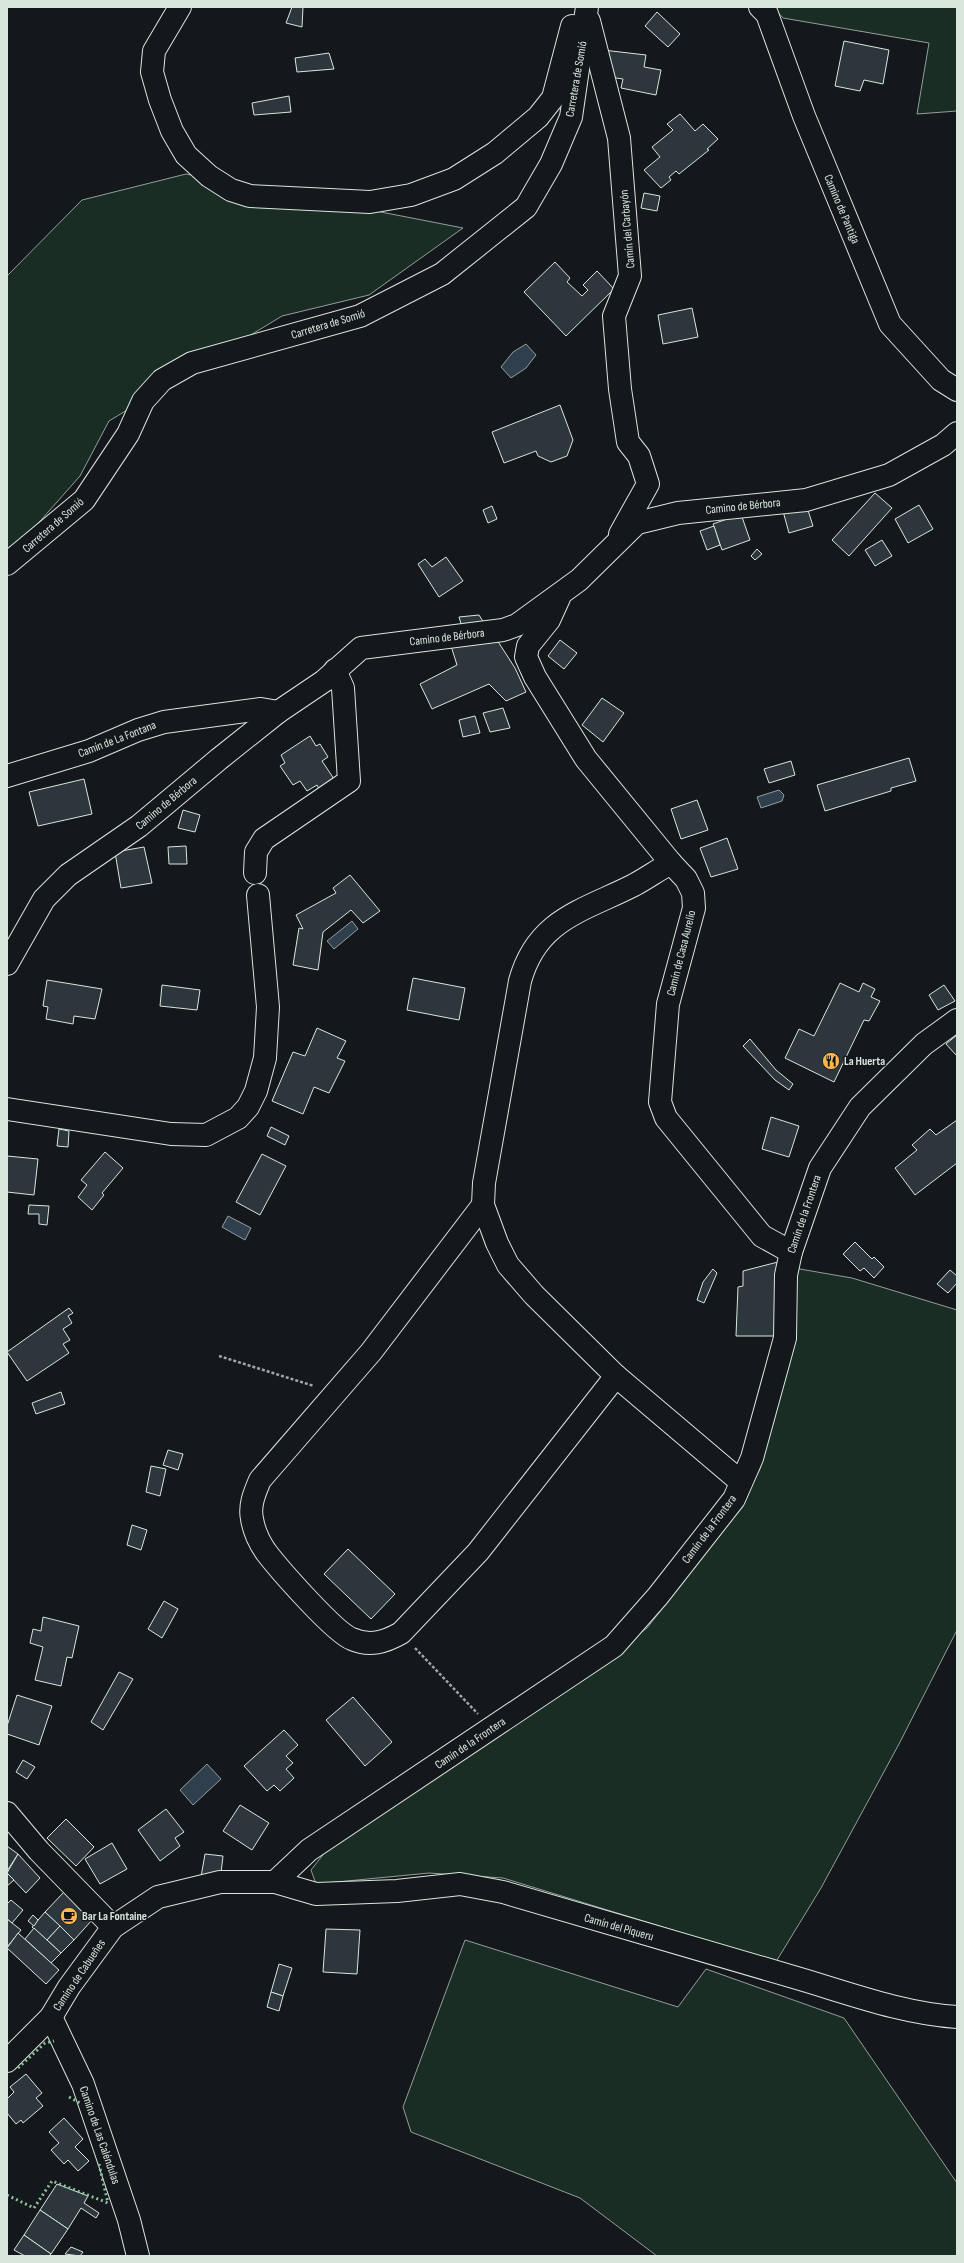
<svg xmlns="http://www.w3.org/2000/svg" width="964" height="2263" font-family="'Sofia Sans Condensed',sans-serif">
	<style>
		.green { fill: #1a2d24; stroke: #939e99 }
		.water { fill: #2f3f4d; stroke: #939e99 }
		.building { fill: #2c363c; stroke: #d8e6dc }
		.lines { fill: none; stroke-linecap: round; stroke-linejoin: round }
		.minor-casing { stroke: #d8e6dc; stroke-width: 24 }
		.path { stroke: #9da8a2; stroke-width: 2.5; stroke-dasharray: 3 2; stroke-linecap: butt }
		.minor { stroke: #14181c; stroke-width: 22 }
		.hedge { stroke: #8ac095; stroke-width: 3; stroke-dasharray: 2 3; stroke-linecap: butt }
		.labels { text-anchor: middle; stroke-width: 3; stroke-linejoin: round; paint-order: stroke }
		.street-label { font-size: 12px; fill: #d8e6dc; stroke: #14181c }
		.poi-label { font-size: 12px; font-weight: bold; fill: #d8e6dc; stroke: #14181c; text-anchor: start }
	</style>
	<rect width="100%" height="100%" fill="#14181c"/>
	<g class="green">
		<polygon points="773,7 957,7 957,111 917,114 929,43 783,18"/>
		<polygon points="186,174 463,228 369,295 282,316 109,421 80,476 26,537 7,550 7,276 82,200"/>
		<polygon points="794,1268 852,1278 957,1310 957,1630 899,1744 821,1888 774,1965 715,1943 503,1878 429,1873 316,1884 311,1870 326,1851 576,1683 647,1628 732,1520 760,1469 795,1342"/>
		<polygon points="465,1940 678,2007 706,1969 844,2018 957,2183 957,2256 657,2256 580,2198 411,2132 403,2107"/>
	</g>
	<g class="water">
		<polygon points="526,344 536,355 526,368 511,378 501,367 513,352"/>
		<polygon points="779,790 784,795 782,801 761,808 757,797"/>
		<polygon points="352,921 358,929 334,949 327,941"/>
		<polygon points="228,1216 251,1228 245,1240 222,1227"/>
		<polygon points="207,1764 221,1779 193,1805 180,1790"/>
	</g>
	<g class="building">
		<polygon points="292,7 303,7 302,27 286,23"/>
		<polygon points="657,12 680,34 668,47 645,26"/>
		<polygon points="844,41 889,50 883,84 864,80 860,91 835,86"/>
		<polygon points="603,50 646,55 644,67 661,70 656,95 621,88 623,79 609,77"/>
		<polygon points="329,53 334,69 297,72 295,58"/>
		<polygon points="289,96 291,112 254,115 252,103"/>
		<polygon points="680,114 695,131 703,124 718,139 707,149 709,150 679,174 676,171 669,177 671,180 661,188 644,170 660,157 652,147 673,130 667,124"/>
		<polygon points="644,193 660,196 657,211 641,208"/>
		<polygon points="555,262 570,278 567,282 582,296 588,290 583,285 597,271 614,289 566,336 524,292"/>
		<polygon points="692,308 698,337 663,344 658,315"/>
		<polygon points="560,405 573,440 567,456 551,462 538,456 536,451 504,463 492,432"/>
		<polygon points="875,493 892,508 849,556 832,540"/>
		<polygon points="806,504 813,526 789,533 783,511"/>
		<polygon points="919,505 933,529 908,543 895,519"/>
		<polygon points="492,506 497,519 488,523 483,510"/>
		<polygon points="741,514 750,540 722,550 713,524"/>
		<polygon points="714,526 720,545 707,550 700,531"/>
		<polygon points="882,540 892,556 875,566 865,550"/>
		<polygon points="757,549 762,554 755,560 751,556"/>
		<polygon points="446,557 463,581 439,597 418,564 425,559 432,567"/>
		<polygon points="479,615 484,623 462,627 459,617"/>
		<polygon points="497,640 515,668 526,692 506,701 489,684 432,709 420,684 457,665 451,646"/>
		<polygon points="560,640 577,653 564,669 548,656"/>
		<polygon points="602,698 624,713 603,742 582,725"/>
		<polygon points="503,708 510,728 490,732 483,713"/>
		<polygon points="475,716 480,733 463,737 459,720"/>
		<polygon points="310,736 316,746 320,744 328,757 322,761 334,779 319,789 317,785 307,791 300,781 293,785 280,766 285,763 281,755"/>
		<polygon points="909,758 916,781 891,788 891,791 825,811 817,785"/>
		<polygon points="791,761 795,775 769,783 764,769"/>
		<polygon points="84,779 92,814 38,826 29,792"/>
		<polygon points="697,800 708,830 681,839 671,809"/>
		<polygon points="183,810 200,815 195,832 178,828"/>
		<polygon points="727,838 738,869 711,877 700,848"/>
		<polygon points="186,846 187,864 169,864 168,847"/>
		<polygon points="144,847 152,883 121,888 115,852"/>
		<polygon points="350,875 380,911 363,923 351,910 323,932 318,970 293,965 299,928 303,929 296,915 336,893 333,888"/>
		<polygon points="413,978 465,988 459,1020 407,1010"/>
		<polygon points="47,980 102,989 95,1019 74,1016 73,1024 46,1019 48,1007 43,1006"/>
		<polygon points="840,983 859,992 863,983 875,989 871,997 880,1001 869,1021 864,1020 834,1082 785,1058 799,1029 814,1036"/>
		<polygon points="162,985 200,990 197,1010 160,1006"/>
		<polygon points="944,985 955,1001 938,1010 929,995"/>
		<polygon points="317,1028 346,1041 337,1058 345,1061 329,1093 314,1087 303,1114 272,1101 293,1052 305,1056"/>
		<polygon points="957,1035 957,1055 956,1055 946,1044"/>
		<polygon points="750,1039 776,1070 793,1084 789,1090 775,1080 743,1046"/>
		<polygon points="771,1117 799,1126 789,1157 762,1149"/>
		<polygon points="957,1120 957,1163 915,1195 895,1168 917,1150 912,1145 930,1129 936,1135"/>
		<polygon points="271,1127 289,1136 285,1145 267,1136"/>
		<polygon points="59,1129 69,1131 68,1147 57,1146"/>
		<polygon points="105,1152 123,1168 102,1193 104,1195 92,1210 78,1197 87,1185 81,1180"/>
		<polygon points="262,1154 286,1166 260,1215 236,1202"/>
		<polygon points="7,1156 38,1159 34,1195 7,1192"/>
		<polygon points="29,1205 49,1206 47,1225 39,1224 39,1214 28,1214"/>
		<polygon points="855,1242 872,1259 874,1257 884,1267 874,1278 864,1268 860,1271 843,1254"/>
		<polygon points="778,1262 780,1336 736,1336 738,1287 743,1286 743,1271"/>
		<polygon points="713,1269 717,1273 704,1303 697,1300 703,1282"/>
		<polygon points="950,1270 957,1276 957,1283 948,1293 937,1284"/>
		<polygon points="69,1308 73,1313 68,1316 72,1323 63,1329 70,1340 63,1344 69,1353 27,1381 7,1352"/>
		<polygon points="61,1392 65,1404 36,1414 32,1403"/>
		<polygon points="168,1450 183,1454 178,1470 163,1465"/>
		<polygon points="151,1466 166,1469 160,1496 146,1492"/>
		<polygon points="132,1525 147,1530 141,1550 127,1545"/>
		<polygon points="348,1549 395,1594 371,1619 324,1574"/>
		<polygon points="164,1601 178,1609 162,1638 148,1629"/>
		<polygon points="43,1617 79,1626 72,1658 67,1657 61,1686 35,1680 43,1647 30,1643 33,1629 41,1631"/>
		<polygon points="119,1672 133,1679 103,1730 91,1722"/>
		<polygon points="17,1695 52,1706 39,1745 7,1734 7,1726"/>
		<polygon points="353,1697 392,1742 365,1766 326,1720"/>
		<polygon points="284,1730 298,1745 286,1756 293,1763 286,1769 294,1778 280,1791 274,1785 267,1791 244,1766"/>
		<polygon points="23,1760 35,1767 27,1779 16,1772"/>
		<polygon points="240,1805 269,1823 252,1850 223,1831"/>
		<polygon points="166,1809 184,1832 175,1838 180,1846 160,1861 138,1830"/>
		<polygon points="66,1819 94,1847 76,1866 47,1838"/>
		<polygon points="112,1843 127,1869 100,1884 85,1859"/>
		<polygon points="7,1846 18,1854 7,1871"/>
		<polygon points="18,1854 40,1878 26,1893 7,1873"/>
		<polygon points="205,1854 223,1856 221,1873 201,1877"/>
		<polygon points="7,1873 14,1880 7,1886"/>
		<polygon points="64,1892 93,1919 74,1940 45,1912"/>
		<polygon points="11,1900 23,1910 12,1923 7,1919 7,1904"/>
		<polygon points="45,1912 60,1926 47,1940 32,1927"/>
		<polygon points="33,1915 38,1920 34,1926 28,1921"/>
		<polygon points="7,1919 21,1930 7,1947"/>
		<polygon points="60,1926 74,1940 61,1953 47,1940"/>
		<polygon points="34,1928 61,1953 51,1963 25,1939"/>
		<polygon points="326,1929 360,1930 357,1974 323,1972"/>
		<polygon points="18,1933 59,1970 46,1984 7,1948"/>
		<polygon points="279,1964 292,1968 283,1996 271,1992"/>
		<polygon points="271,1992 283,1996 279,2011 267,2007"/>
		<polygon points="26,2074 42,2093 36,2098 43,2106 23,2123 21,2120 16,2124 7,2113 7,2099 14,2092 10,2087"/>
		<polygon points="64,2118 83,2139 75,2147 89,2161 78,2171 68,2160 64,2164 51,2150 59,2143 49,2132"/>
		<polygon points="57,2184 88,2196 84,2203 99,2213 96,2218 81,2208 68,2229 40,2210"/>
		<polygon points="40,2210 68,2229 51,2254 24,2235"/>
		<polygon points="24,2235 51,2254 49,2256 25,2256 14,2250"/>
		<polygon points="71,2247 83,2252 80,2256 65,2254"/>
	</g>
	<g class="lines">
		<defs>
			<g id="minor">
				<polyline points="180,7 154,51 152,72 160,100 172,131 186,155 209,176 231,190 250,196 370,202 411,195 454,179 495,153 538,117 553,98 572,26"/>
				<polyline points="760,7 767,14 804,116 890,324 941,380 957,390"/>
				<polyline points="589,21 619,138 630,276 614,316 620,389 628,442 639,456 648,484 620,534"/>
				<polyline points="7,564 84,500 128,434 143,401 162,380 192,363 360,316 442,274 526,207 551,164 571,117 587,7"/>
				<polyline points="559,598 549,620 528,646 526,657 535,677 586,759 671,863 686,879 693,893 694,908 668,1004 660,1102 666,1118 762,1236 791,1252"/>
				<polyline points="7,776 89,751 138,730 164,722 261,709 278,712"/>
				<path d="M671 863C658 870 647 878 634 885 583 911 537 919 520 981L484 1183 483 1205 497 1243 508 1265 534 1295 616 1376 741 1482"/>
				<polyline points="255,873 256,852 264,839 349,781 343,688 335,670"/>
				<polyline points="7,964 44,899 68,875 139,826 219,759 278,712 324,681 361,648 503,630 517,625 579,580 637,523 678,513 806,500 889,475 943,445 957,433"/>
				<polyline points="7,1109 171,1134 206,1135 238,1118 248,1107 256,1091 265,1058 268,1007 258,895"/>
				<path d="M483 1205 371 1352 260 1480C255 1492 249 1505 252 1519 254 1531 259 1542 266 1552 279 1569 335 1633 352 1639 370 1647 385 1642 401 1633L478 1552 616 1376"/>
				<polyline points="7,1813 39,1851 113,1927"/>
				<polyline points="275,1882 309,1850 614,1646 658,1596 734,1499 752,1458 785,1338 786,1275 791,1252 820,1168 860,1107 924,1044 957,1020"/>
				<polyline points="51,2017 83,2084 129,2220 138,2256"/>
				<path d="M7 2061 51 2017 69 1987 113 1927 158 1897 220 1882H275L316 1894 397 1891 460 1884 503 1892C599 1921 695 1949 790 1976 846 1992 899 2013 957 2017"/>
			</g>
		</defs>
		<use href="#minor" class="minor-casing"/>
		<g class="path">
			<polyline points="219,1356 314,1386"/>
			<polyline points="415,1648 478,1714"/>
		</g>
		<use href="#minor" class="minor"/>
		<g class="hedge">
			<polyline points="18,2068 45,2043 54,2041"/>
			<polyline points="69,2097 80,2103"/>
			<polyline points="99,2164 108,2203"/>
			<polyline points="7,2195 34,2208 52,2181 108,2203"/>
		</g>
	</g>
	<defs>
		<symbol id="restaurant-disc" viewBox="-11 -11 22 22"><circle r="9.5" fill="#ffb74d" stroke="#14181c"/><path d="M-5-6h1v4h1v-4h1v4h1v-4h1v5L-1.5 .5V6h-2V.5L-5-1ZM5-6V6H3V1.5H1.5Q1.5-4 5-6Z" fill="#111"/></symbol>
		<symbol id="cafe-disc" viewBox="-11 -11 22 22"><circle r="9.5" fill="#ffb74d" stroke="#14181c"/><path d="M-5.5-4.5H6V0H3Q3 3.5 0 3.5H-2.5Q-5.5 3.5-5.5 0ZM3-3.2v2h1.7v-2ZM-6 4.5H4V6H-6Z" fill="#111"/></symbol>
	</defs>
	<g fill-rule="evenodd">
		<use href="#restaurant-disc" x="821" y="1051" width="20" height="20"/>
		<use href="#cafe-disc" x="59" y="1906" width="20" height="20"/>
	</g>
	<g class="labels">
		<g class="street-label">
			<text transform="translate(576 79) rotate(-80)" y="4">Carretera de Somió</text>
			<text transform="translate(842 209) rotate(67)" y="4">Camino de Pantiga</text>
			<text transform="translate(627 229) rotate(-95)" y="4">Camín del Carbayón</text>
			<text transform="translate(328 324) rotate(-17)" y="4">Carretera de Somió</text>
			<text transform="translate(743 506) rotate(-6)" y="4">Camino de Bérbora</text>
			<text transform="translate(53 525) rotate(-41)" y="4">Carretera de Somió</text>
			<text transform="translate(447 637) rotate(-7)" y="4">Camino de Bérbora</text>
			<text transform="translate(117 739) rotate(-21)" y="4">Camín de La Fontana</text>
			<text transform="translate(166 803) rotate(-40)" y="4">Camino de Bérbora</text>
			<text transform="translate(681 953) rotate(-76)" y="4">Camín de Casa Aurelio</text>
			<text transform="translate(804 1214) rotate(-71)" y="4">Camín de la Frontera</text>
			<text transform="translate(709 1529) rotate(-53)" y="4">Camín de la Frontera</text>
			<text transform="translate(470 1743) rotate(-34)" y="4">Camín de la Frontera</text>
			<text transform="translate(619 1927) rotate(16)" y="4">Camín del Piqueru</text>
			<text transform="translate(79 1975) rotate(-56)" y="4">Camino de Cabueñes</text>
			<text transform="translate(100 2135) rotate(71)" y="4">Camino de Las Caléndulas</text>
		</g>
		<g class="poi-label">
			<text x="844" y="1065">La Huerta</text>
			<text x="82" y="1920">Bar La Fontaine</text>
		</g>
	</g>
	<rect width="964" height="2263" fill="none" stroke="#d8e6dc" stroke-width="16"/>
</svg>
